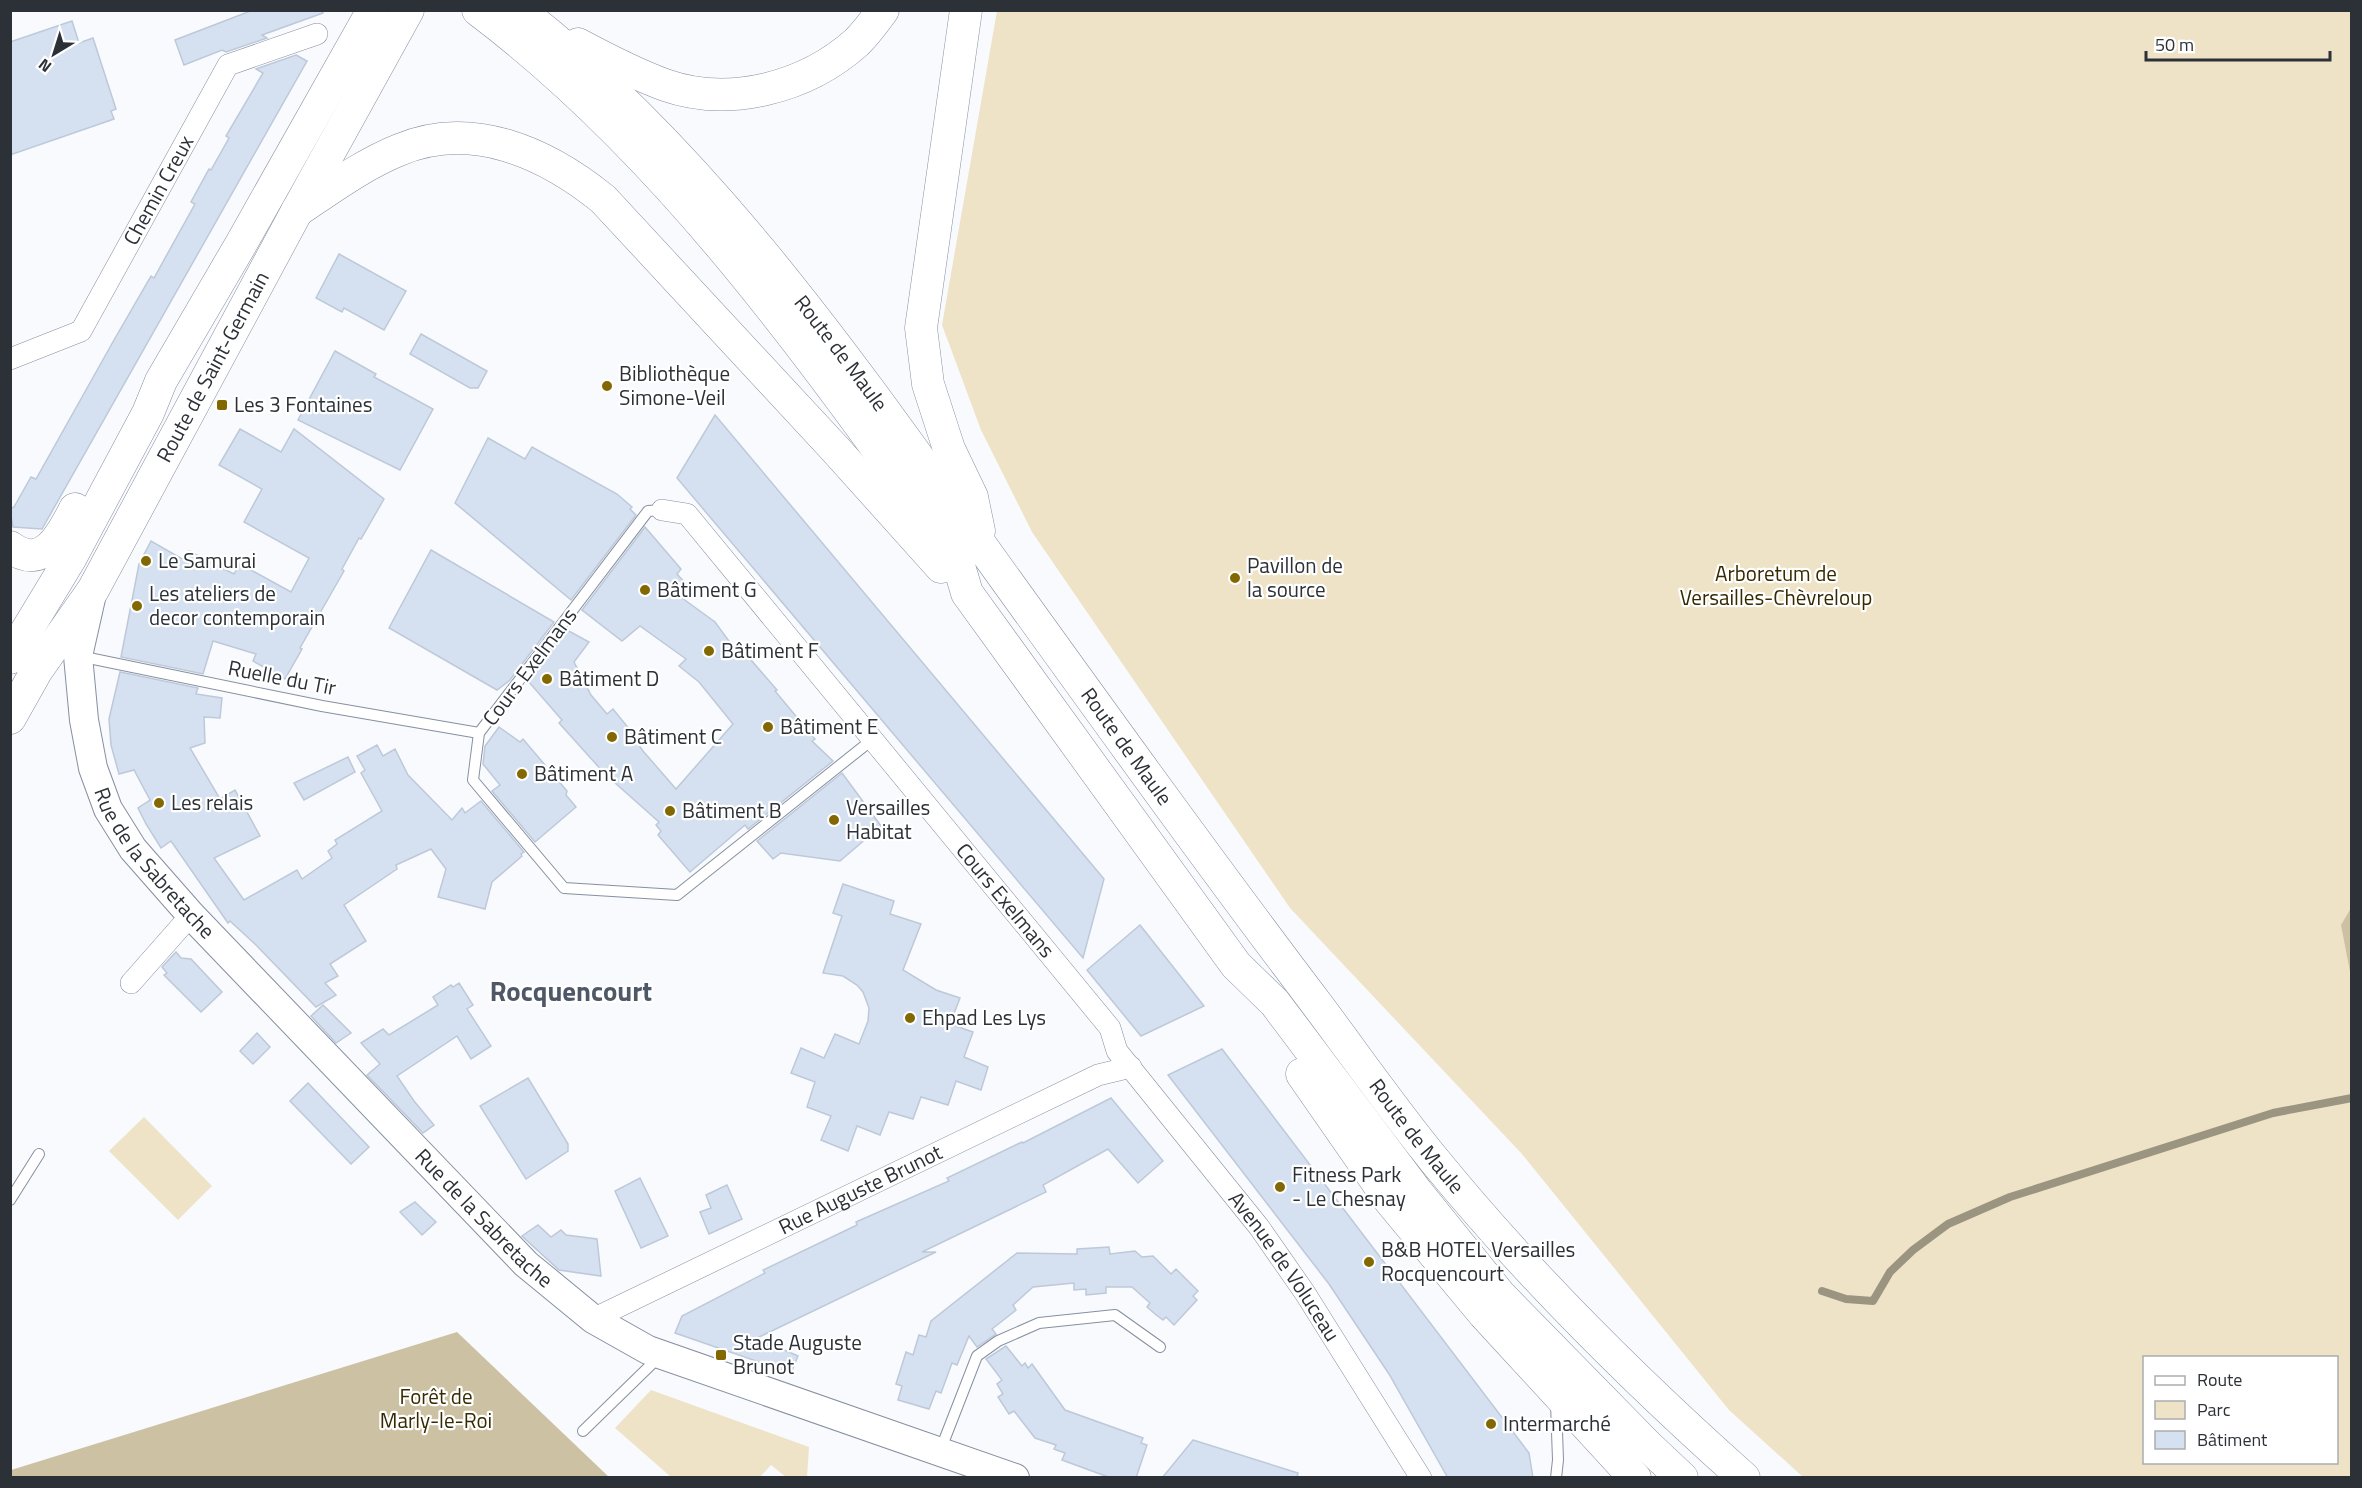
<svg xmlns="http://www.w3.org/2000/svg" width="2362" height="1488" font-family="'Titillium Web',sans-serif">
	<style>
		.green { fill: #eee3c6; fill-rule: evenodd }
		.forest { fill: #ccc2a3 }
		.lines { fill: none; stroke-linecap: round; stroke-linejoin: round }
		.stream { stroke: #9a9480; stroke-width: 8 }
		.building { fill: #d5e1f1; stroke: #bdc9d9; stroke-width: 1.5 }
		.lane-casing { stroke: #8690a0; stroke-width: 12 }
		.street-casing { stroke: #8690a0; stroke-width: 22 }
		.secondary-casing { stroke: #8690a0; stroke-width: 30 }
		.primary-casing { stroke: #8690a0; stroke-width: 33 }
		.lane { stroke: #fff; stroke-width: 10 }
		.street { stroke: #fff; stroke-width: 21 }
		.secondary { stroke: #fff; stroke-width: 28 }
		.primary { stroke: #fff; stroke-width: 32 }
		.poi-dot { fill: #836801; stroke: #fff; stroke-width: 2 }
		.labels { text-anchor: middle; stroke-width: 4.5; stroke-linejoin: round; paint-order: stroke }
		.street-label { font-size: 21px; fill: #2c3137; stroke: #fff }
		.poi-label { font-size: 21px; fill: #2c3137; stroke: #fff; text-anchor: start }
		.park-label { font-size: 21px; fill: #362a01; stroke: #fff }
		.district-label { font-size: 27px; font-weight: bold; fill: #4f5866; stroke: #fff }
	</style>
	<rect width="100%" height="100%" fill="#f8fafd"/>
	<g class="green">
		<path d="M997 11H2351V1477H1803L1729 1410 1522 1154 1290 908 1032 532 981 430 942 325ZM2144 1358H2336V1462H2144Z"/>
		<polygon points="144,1117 212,1186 178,1220 109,1151"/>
		<polygon points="651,1390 809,1447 807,1477 786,1477 771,1465 760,1477 671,1477 615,1428"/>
	</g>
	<g class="forest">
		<polygon points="2351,908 2351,977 2341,925"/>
		<polygon points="457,1332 609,1477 11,1477 11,1470"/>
	</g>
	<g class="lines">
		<polyline class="stream" points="1822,1291 1846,1299 1873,1301 1890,1272 1913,1250 1948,1224 2010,1197 2273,1113 2352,1098"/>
	</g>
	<g class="building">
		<polygon points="253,10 322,10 323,13 262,35 267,38 226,52 222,50 184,65 175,40"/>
		<polygon points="72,21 79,43 93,38 116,109 111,111 114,119 10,155 10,42"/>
		<polygon points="296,55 307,61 42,529 13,527 10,509 14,507 31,477 36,479 114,340 151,276 154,278 195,204 191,202 209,169 211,170 229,138 226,136 263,73 256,69"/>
		<polygon points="339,254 406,291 384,330 344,308 342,312 316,298"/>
		<polygon points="421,334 487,371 478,388 470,388 410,354"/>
		<polygon points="335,351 376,374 374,377 433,409 400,470 298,420"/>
		<polygon points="715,415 1104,879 1083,958 677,478"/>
		<polygon points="240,429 281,452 294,429 384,499 361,539 359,538 342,569 344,571 300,648 302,649 285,679 253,661 256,654 213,641 203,674 121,657 139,564 151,541 184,560 189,551 234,574 240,564 291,592 309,558 244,522 262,489 219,465"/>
		<polygon points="488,438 525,459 532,447 617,494 632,507 630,509 636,515 571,600 455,503"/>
		<polygon points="645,527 681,569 677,574 688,586 678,595 715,622 734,648 738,645 777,690 775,691 815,739 812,741 833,761 748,829 745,825 690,872 658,835 661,831 656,825 659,822 605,774 559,723 562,720 528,681 567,630 589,642 574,662 591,695 607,714 613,709 635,736 634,738 643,751 676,789 733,724 699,682 679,666 686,659 640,626 622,641 582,610"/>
		<polygon points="431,550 554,622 510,680 497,690 389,628"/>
		<polygon points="120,672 198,688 196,694 222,698 220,718 204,717 205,743 190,748 220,799 235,790 260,836 214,858 244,900 297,870 302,879 332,858 328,851 337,844 335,840 382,811 361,773 365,770 357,756 377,745 383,756 395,749 408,775 452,820 462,808 465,813 481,801 524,852 521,854 522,856 492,882 485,909 438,897 446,869 431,849 396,865 397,869 344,905 366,941 330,964 338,976 325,983 336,995 316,1007 256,945 230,921 228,923 171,841 161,848 146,824 138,808 150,800 134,770 119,774 111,745 109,719"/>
		<polygon points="499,727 520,742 523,739 567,791 566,795 576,807 535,842 492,791 500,785 483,764 485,746"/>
		<polygon points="348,757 355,772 304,800 294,783"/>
		<polygon points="842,773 881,826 840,861 781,853 773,859 757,841"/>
		<polygon points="843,884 894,901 890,914 921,924 903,970 936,990 960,998 950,1024 973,1032 964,1057 988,1067 981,1090 956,1081 948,1105 921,1097 913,1119 889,1112 880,1135 857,1126 848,1151 821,1140 831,1116 807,1107 815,1082 791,1073 801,1048 824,1058 835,1034 859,1044 868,1021 869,1008 863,992 857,985 843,976 823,973 842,916 833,913"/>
		<polygon points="1140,925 1204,1006 1141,1036 1087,970"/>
		<polygon points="176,952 181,958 191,959 222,992 201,1012 164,975 167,973 162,967"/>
		<polygon points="459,983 473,1005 467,1009 491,1046 471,1059 457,1036 397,1076 414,1101 434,1125 423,1133 367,1075 380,1064 361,1043 383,1029 389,1035 438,1005 433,997 451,985 453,987"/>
		<polygon points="323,1005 351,1033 336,1043 311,1016"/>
		<polygon points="257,1033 270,1047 253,1064 240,1051"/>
		<polygon points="1222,1049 1529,1453 1533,1478 1448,1478 1389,1374 1329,1284 1168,1075"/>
		<polygon points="528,1078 568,1144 568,1151 526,1179 480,1106"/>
		<polygon points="308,1083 369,1147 351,1164 290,1101"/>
		<polygon points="1111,1098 1163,1161 1138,1183 1108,1149 1043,1185 1046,1192 922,1252 936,1252 757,1338 798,1356 791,1373 675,1333 682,1316 765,1273 763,1270 857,1225 856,1222 949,1181 947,1178 1022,1142 1023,1143"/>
		<polygon points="640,1178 668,1236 641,1248 615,1191"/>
		<polygon points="727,1185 742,1219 709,1234 700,1212 711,1208 706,1195"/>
		<polygon points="415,1202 436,1222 422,1235 400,1212"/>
		<polygon points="538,1225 551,1237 561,1230 566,1235 597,1239 601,1276 559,1270 522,1236"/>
		<polygon points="1109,1247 1110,1254 1135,1251 1142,1257 1153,1256 1171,1274 1176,1269 1198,1291 1193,1296 1197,1300 1174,1325 1166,1317 1163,1320 1155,1314 1147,1307 1150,1303 1132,1287 1106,1287 1106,1293 1086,1295 1086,1289 1074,1290 1074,1283 1033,1287 1013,1305 1016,1310 992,1329 996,1334 977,1347 969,1336 957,1365 952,1363 941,1393 936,1391 929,1409 898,1400 902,1386 896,1384 906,1352 913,1355 919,1335 926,1337 931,1321 1017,1253 1077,1254 1077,1249"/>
		<polygon points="1006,1346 1022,1366 1025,1363 1028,1368 1032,1364 1065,1410 1143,1438 1141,1443 1147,1445 1136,1478 1111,1478 1062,1460 1065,1453 1054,1449 1056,1445 1035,1438 1014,1411 1009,1414 998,1397 1003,1394 997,1384 1002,1380 986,1359"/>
		<polygon points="1193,1440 1298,1473 1297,1478 1162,1478"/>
	</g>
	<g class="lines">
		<defs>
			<g id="lane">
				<polyline points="662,510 648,511 479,733 473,780 564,888 677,895 873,739"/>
				<polyline points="79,656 322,706 479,733"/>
				<polyline points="10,1200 39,1154"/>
				<polyline points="1556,1403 1558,1460 1556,1478"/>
				<polyline points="583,1431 660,1356"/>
				<polyline points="940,1451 977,1356 998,1341 1039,1323 1115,1315 1160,1347"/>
			</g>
			<g id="street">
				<path id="s1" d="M10 359 81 331 228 65 317 34"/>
				<path id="s2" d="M662 510 687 514 1110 1028 1117 1051 1259 1227 1305 1293 1421 1478"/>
				<polyline points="131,983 191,915"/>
				<path id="s3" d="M593 1319 1098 1075 1131 1067"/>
			</g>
			<g id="secondary">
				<path id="s4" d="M92 594 78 656 84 720 93 768 108 809 133 849 191 915 526 1264 593 1319 648 1350 1015 1478"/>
			</g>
			<g id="primary">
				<path d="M478 10C674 158 815 363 957 559L967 593 1236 965 1275 1003 1417 1192 1500 1295 1648 1446 1682 1478"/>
				<path id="s5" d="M519 10C714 161 863 381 1006 580 1109 723 1212 866 1319 1007 1357 1058 1394 1111 1435 1161 1528 1275 1634 1380 1744 1478"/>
				<polyline points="966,10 921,328 928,384 949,449 972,497 979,531"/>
				<path d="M578 44C606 59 635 74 665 85 730 108 807 87 857 42 866 33 875 21 883 10"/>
				<path d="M297 211C330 189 362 165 399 150 472 119 546 153 603 199L836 450 941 567"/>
				<path d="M10 547C44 572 62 534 75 509"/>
				<polyline points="10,658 70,559 148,413 161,381 241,244 373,10"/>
				<path id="s6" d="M10 718 37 670 93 590 297 211 408 10"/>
				<polyline points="1302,1074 1391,1202 1484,1314 1635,1478"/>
			</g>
		</defs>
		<use href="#lane" class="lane-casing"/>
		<use href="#street" class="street-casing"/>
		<use href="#secondary" class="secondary-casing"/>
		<use href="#primary" class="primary-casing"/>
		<use href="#lane" class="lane"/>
		<use href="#street" class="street"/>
		<use href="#secondary" class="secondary"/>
		<use href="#primary" class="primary"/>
	</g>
	<g class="poi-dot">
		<circle cx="607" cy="386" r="6"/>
		<rect x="216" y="399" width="12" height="12" rx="3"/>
		<circle cx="146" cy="561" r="6"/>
		<circle cx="1235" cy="578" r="6"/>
		<circle cx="645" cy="590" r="6"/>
		<circle cx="137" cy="606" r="6"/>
		<circle cx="709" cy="651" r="6"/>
		<circle cx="547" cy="679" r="6"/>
		<circle cx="768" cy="727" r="6"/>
		<circle cx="612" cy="737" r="6"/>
		<circle cx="522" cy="774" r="6"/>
		<circle cx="159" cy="803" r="6"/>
		<circle cx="670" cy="811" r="6"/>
		<circle cx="834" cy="820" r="6"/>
		<circle cx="910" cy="1018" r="6"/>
		<circle cx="1280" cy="1187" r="6"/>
		<circle cx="1369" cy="1262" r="6"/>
		<rect x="715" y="1349" width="12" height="12" rx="3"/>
		<circle cx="1491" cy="1424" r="6"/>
	</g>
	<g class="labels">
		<g class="street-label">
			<text dy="7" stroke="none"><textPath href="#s1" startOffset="237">Chemin Creux</textPath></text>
			<text dy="7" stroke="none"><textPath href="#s5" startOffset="472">Route de Maule</textPath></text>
			<text dy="7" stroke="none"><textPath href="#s6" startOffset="406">Route de Saint-Germain</textPath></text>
			<text transform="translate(530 667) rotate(-53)" y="7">Cours Exelmans</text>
			<text transform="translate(282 678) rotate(11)" y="7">Ruelle du Tir</text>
			<text dy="7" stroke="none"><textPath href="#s5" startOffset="958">Route de Maule</textPath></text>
			<text dy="7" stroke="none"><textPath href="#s4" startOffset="291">Rue de la Sabretache</textPath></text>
			<text dy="7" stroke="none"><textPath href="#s2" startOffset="526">Cours Exelmans</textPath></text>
			<text dy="7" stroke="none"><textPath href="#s5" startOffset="1444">Route de Maule</textPath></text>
			<text dy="7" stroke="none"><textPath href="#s3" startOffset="297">Rue Auguste Brunot</textPath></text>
			<text dy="7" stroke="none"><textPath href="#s4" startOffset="777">Rue de la Sabretache</textPath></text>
			<text dy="7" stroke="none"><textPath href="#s2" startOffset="988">Avenue de Voluceau</textPath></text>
		</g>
		<g class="poi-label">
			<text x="619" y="381">Bibliothèque<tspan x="619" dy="24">Simone-Veil</tspan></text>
			<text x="234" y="412">Les 3 Fontaines</text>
			<text x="158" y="568">Le Samurai</text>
			<text x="1247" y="573">Pavillon de<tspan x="1247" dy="24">la source</tspan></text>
			<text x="657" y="597">Bâtiment G</text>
			<text x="149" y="601">Les ateliers de<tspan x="149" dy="24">decor contemporain</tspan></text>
			<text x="721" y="658">Bâtiment F</text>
			<text x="559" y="686">Bâtiment D</text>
			<text x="780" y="734">Bâtiment E</text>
			<text x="624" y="744">Bâtiment C</text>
			<text x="534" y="781">Bâtiment A</text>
			<text x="171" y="810">Les relais</text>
			<text x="846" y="815">Versailles<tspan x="846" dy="24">Habitat</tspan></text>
			<text x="682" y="818">Bâtiment B</text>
			<text x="922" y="1025">Ehpad Les Lys</text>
			<text x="1292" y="1182">Fitness Park<tspan x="1292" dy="24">- Le Chesnay</tspan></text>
			<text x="1381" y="1257">B&amp;B HOTEL Versailles<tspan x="1381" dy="24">Rocquencourt</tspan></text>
			<text x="733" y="1350">Stade Auguste<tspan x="733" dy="24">Brunot</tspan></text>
			<text x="1503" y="1431">Intermarché</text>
		</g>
		<g class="park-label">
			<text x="1776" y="581">Arboretum de<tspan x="1776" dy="24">Versailles-Chèvreloup</tspan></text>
			<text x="436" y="1404">Forêt de<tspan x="436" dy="24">Marly-le-Roi</tspan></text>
		</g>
		<g class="district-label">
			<text x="571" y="1001">Rocquencourt</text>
		</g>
	</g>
	<rect width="2362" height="1488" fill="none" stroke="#2c3137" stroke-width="24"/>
	<rect x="2143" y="1356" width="195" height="108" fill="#ffffff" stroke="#abadaf" stroke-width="1.5"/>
	<rect x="2155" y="1376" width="30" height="9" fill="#ffffff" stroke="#abadaf" stroke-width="1.5"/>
	<text x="2197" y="1386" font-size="18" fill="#2c3137">Route</text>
	<rect x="2155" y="1401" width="30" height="18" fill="#eee3c6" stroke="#abadaf" stroke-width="1.5"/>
	<text x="2197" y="1416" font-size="18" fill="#2c3137">Parc</text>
	<rect x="2155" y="1431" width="30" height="18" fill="#d5e1f1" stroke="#abadaf" stroke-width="1.5"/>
	<text x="2197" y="1446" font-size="18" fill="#2c3137">Bâtiment</text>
	<g transform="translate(54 54) rotate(218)" stroke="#ffffff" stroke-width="4.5" paint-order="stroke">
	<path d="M0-4.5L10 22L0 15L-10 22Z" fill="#2c3137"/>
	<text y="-9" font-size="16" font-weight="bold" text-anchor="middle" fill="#2c3137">N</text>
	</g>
	<path d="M2146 51v9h184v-9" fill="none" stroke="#2c3137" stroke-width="3"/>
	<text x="2155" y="51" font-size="18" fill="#2c3137" stroke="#ffffff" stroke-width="4.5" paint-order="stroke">50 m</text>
</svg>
